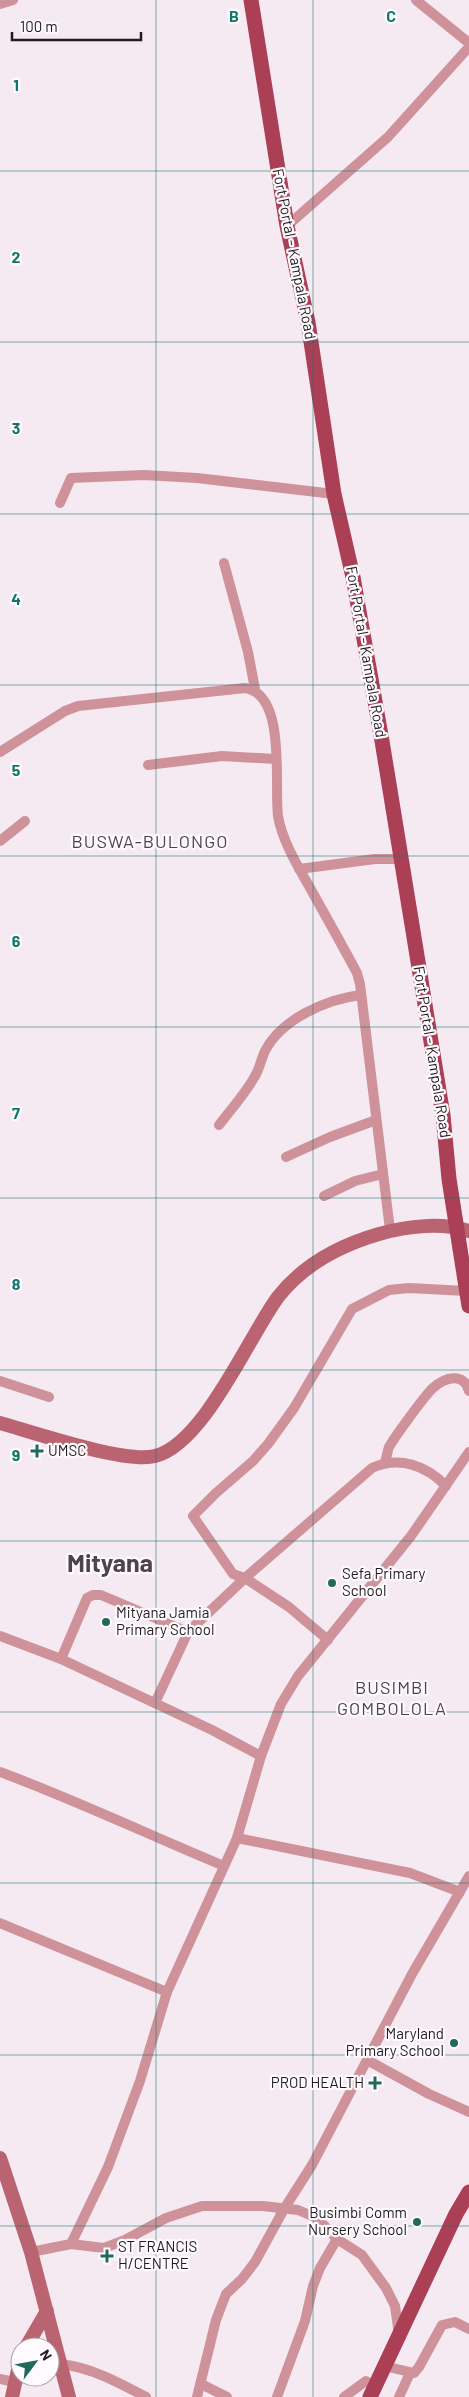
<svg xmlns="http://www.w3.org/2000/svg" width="469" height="2397" font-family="Barlow,sans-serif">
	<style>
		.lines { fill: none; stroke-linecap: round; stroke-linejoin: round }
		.street { stroke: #cf929a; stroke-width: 10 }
		.secondary { stroke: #bb6471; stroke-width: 14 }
		.primary { stroke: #aa3f55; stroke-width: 15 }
		.grid { fill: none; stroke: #0f766e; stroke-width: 1; stroke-opacity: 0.55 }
		.poi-dot { fill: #22695d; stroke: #fffafd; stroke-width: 2 }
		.labels { text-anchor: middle; stroke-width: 4.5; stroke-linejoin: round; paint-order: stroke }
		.street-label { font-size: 15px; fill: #1f1b1e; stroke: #fffafd }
		.poi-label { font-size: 15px; fill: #1f1b1e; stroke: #fffafd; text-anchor: start }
		.quarter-label { font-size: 18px; letter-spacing: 1px; fill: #4d444a; stroke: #fffafd }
		.town-label { font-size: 25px; font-weight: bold; fill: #4d444a; stroke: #fffafd }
		.grid-label { font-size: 16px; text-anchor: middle; font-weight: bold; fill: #0f766e; stroke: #fffafd; stroke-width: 4.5; stroke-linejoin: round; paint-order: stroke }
	</style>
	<rect width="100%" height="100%" fill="#f6eaf2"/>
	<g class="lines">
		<g class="street">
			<polyline points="416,0 469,43"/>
			<polyline points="0,4 13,0"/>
			<polyline points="287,226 388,137 469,47"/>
			<polyline points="60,503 71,478 144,475 197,478 334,494"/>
			<polyline points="224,563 248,652 255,689"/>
			<path d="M0 752 65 711 78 706 245 688C287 694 274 785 278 816 282 840 297 865 309 886 325 915 341 943 357 973L360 984 390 1230"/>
			<polyline points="148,765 222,756 276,759"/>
			<polyline points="0,841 25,821"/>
			<polyline points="299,869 375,859 400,859"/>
			<path d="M219 1125C231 1109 246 1093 255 1076 260 1068 261 1059 265 1051 281 1019 327 999 361 995"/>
			<polyline points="286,1157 330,1137 376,1120"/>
			<polyline points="324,1196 355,1181 383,1174"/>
			<polyline points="0,1381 49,1397"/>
			<path d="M385 1462C387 1457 387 1452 389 1447 394 1438 425 1395 433 1388 445 1377 464 1372 469 1391"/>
			<polyline points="0,1636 61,1659 212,1730 261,1756"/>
			<polyline points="328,1640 289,1607 245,1578 233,1574 193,1516 216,1493 253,1461 268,1444 294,1408 352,1309 389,1290 409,1288 466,1291"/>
			<polyline points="61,1659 87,1598 93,1595 101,1595 188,1632"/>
			<path d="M155 1703 188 1632 245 1578 372 1468C399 1456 426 1465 446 1486"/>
			<path d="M0 1772C76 1800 149 1835 224 1866"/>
			<polyline points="237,1838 410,1873 460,1892"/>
			<polyline points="0,1923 167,1992"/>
			<polyline points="369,2061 429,2094 469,2112"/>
			<polyline points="71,2244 104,2248 125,2240 166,2218 202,2206 263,2206 298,2210 317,2218 337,2239 362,2255 386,2288 395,2306 399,2335"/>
			<polyline points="31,2252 71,2244 108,2167 140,2081 167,1992 237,1838 261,1756 281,1704 298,1676 411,1536 469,1452"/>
			<path d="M61 2364C92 2368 118 2382 146 2397"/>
			<polyline points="384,2366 414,2373 419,2367 442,2325 455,2322 469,2329"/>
			<polyline points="0,2379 14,2382"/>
			<polyline points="201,2384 227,2397"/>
			<polyline points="197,2397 216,2320 226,2294 242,2279 255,2262 284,2209 312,2165 412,1974 469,1876"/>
			<polyline points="277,2397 305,2321 313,2286 320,2268 337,2239"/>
			<polyline points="344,2397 366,2381 375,2386"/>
			<polyline points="399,2397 410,2373"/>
		</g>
		<g class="secondary">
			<path d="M0 1423C32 1432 126 1464 155 1456 204 1444 249 1336 278 1297 303 1265 341 1245 379 1234 407 1226 442 1222 469 1231"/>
			<polyline points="0,2158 31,2252 69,2397"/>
			<polyline points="26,2347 47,2311"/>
			<polyline points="12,2397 20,2361"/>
		</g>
		<g class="primary">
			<polyline points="251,0 287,226 308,322 334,494 353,577 382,741 443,1115 449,1179 469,1306"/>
			<polyline points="370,2397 456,2214 469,2192"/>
		</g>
	</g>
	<path class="grid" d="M156 0V2397M313 0V2397M0 171H469M0 342H469M0 514H469M0 685H469M0 856H469M0 1027H469M0 1198H469M0 1370H469M0 1541H469M0 1712H469M0 1883H469M0 2055H469M0 2226H469"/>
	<g class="poi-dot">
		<path d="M34.5 1443.5h5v5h5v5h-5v5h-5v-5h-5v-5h5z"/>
		<circle cx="332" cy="1583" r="5"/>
		<circle cx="106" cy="1622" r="5"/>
		<circle cx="454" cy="2043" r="5"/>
		<path d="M372.5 2075.5h5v5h5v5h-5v5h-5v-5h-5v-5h5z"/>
		<circle cx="417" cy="2222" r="5"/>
		<path d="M104.5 2248.5h5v5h5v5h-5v5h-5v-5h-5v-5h5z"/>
	</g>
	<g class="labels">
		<g class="street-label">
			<text transform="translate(294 254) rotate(79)" y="5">Fort Portal - Kampala Road</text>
			<text transform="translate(366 652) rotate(80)" y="5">Fort Portal - Kampala Road</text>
			<text transform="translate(432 1052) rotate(81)" y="5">Fort Portal - Kampala Road</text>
		</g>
		<g class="poi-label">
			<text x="48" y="1456">UMSC</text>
			<text x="342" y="1579">Sefa Primary<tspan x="342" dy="17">School</tspan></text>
			<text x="116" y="1618">Mityana Jamia<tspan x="116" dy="17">Primary School</tspan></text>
			<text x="444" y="2039" text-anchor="end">Maryland<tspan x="444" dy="17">Primary School</tspan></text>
			<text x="364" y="2088" text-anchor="end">PROD HEALTH</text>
			<text x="407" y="2218" text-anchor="end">Busimbi Comm<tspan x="407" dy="17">Nursery School</tspan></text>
			<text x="118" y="2252">ST FRANCIS<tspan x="118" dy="17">H/CENTRE</tspan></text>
		</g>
		<g class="quarter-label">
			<text x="150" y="848">BUSWA-BULONGO</text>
			<text x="392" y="1694">BUSIMBI<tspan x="392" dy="21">GOMBOLOLA</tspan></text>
		</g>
		<g class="town-label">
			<text x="110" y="1572">Mityana</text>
		</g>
	</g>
	<g class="grid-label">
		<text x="234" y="22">B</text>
		<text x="391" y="22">C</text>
		<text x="16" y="91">1</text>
		<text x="16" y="263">2</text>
		<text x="16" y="434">3</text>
		<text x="16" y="605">4</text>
		<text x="16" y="776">5</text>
		<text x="16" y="947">6</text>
		<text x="16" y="1119">7</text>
		<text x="16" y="1290">8</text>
		<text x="16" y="1461">9</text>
	</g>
	<g transform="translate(35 2362) rotate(58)"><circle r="24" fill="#fffafd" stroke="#a5a1a4"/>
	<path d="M0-4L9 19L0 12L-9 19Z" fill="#22695d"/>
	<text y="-8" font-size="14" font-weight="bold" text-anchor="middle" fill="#1f1b1e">N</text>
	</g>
	<path d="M12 32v8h129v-8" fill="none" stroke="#1f1b1e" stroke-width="2.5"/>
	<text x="20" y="32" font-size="15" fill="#1f1b1e" stroke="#fffafd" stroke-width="4" paint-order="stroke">100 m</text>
</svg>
